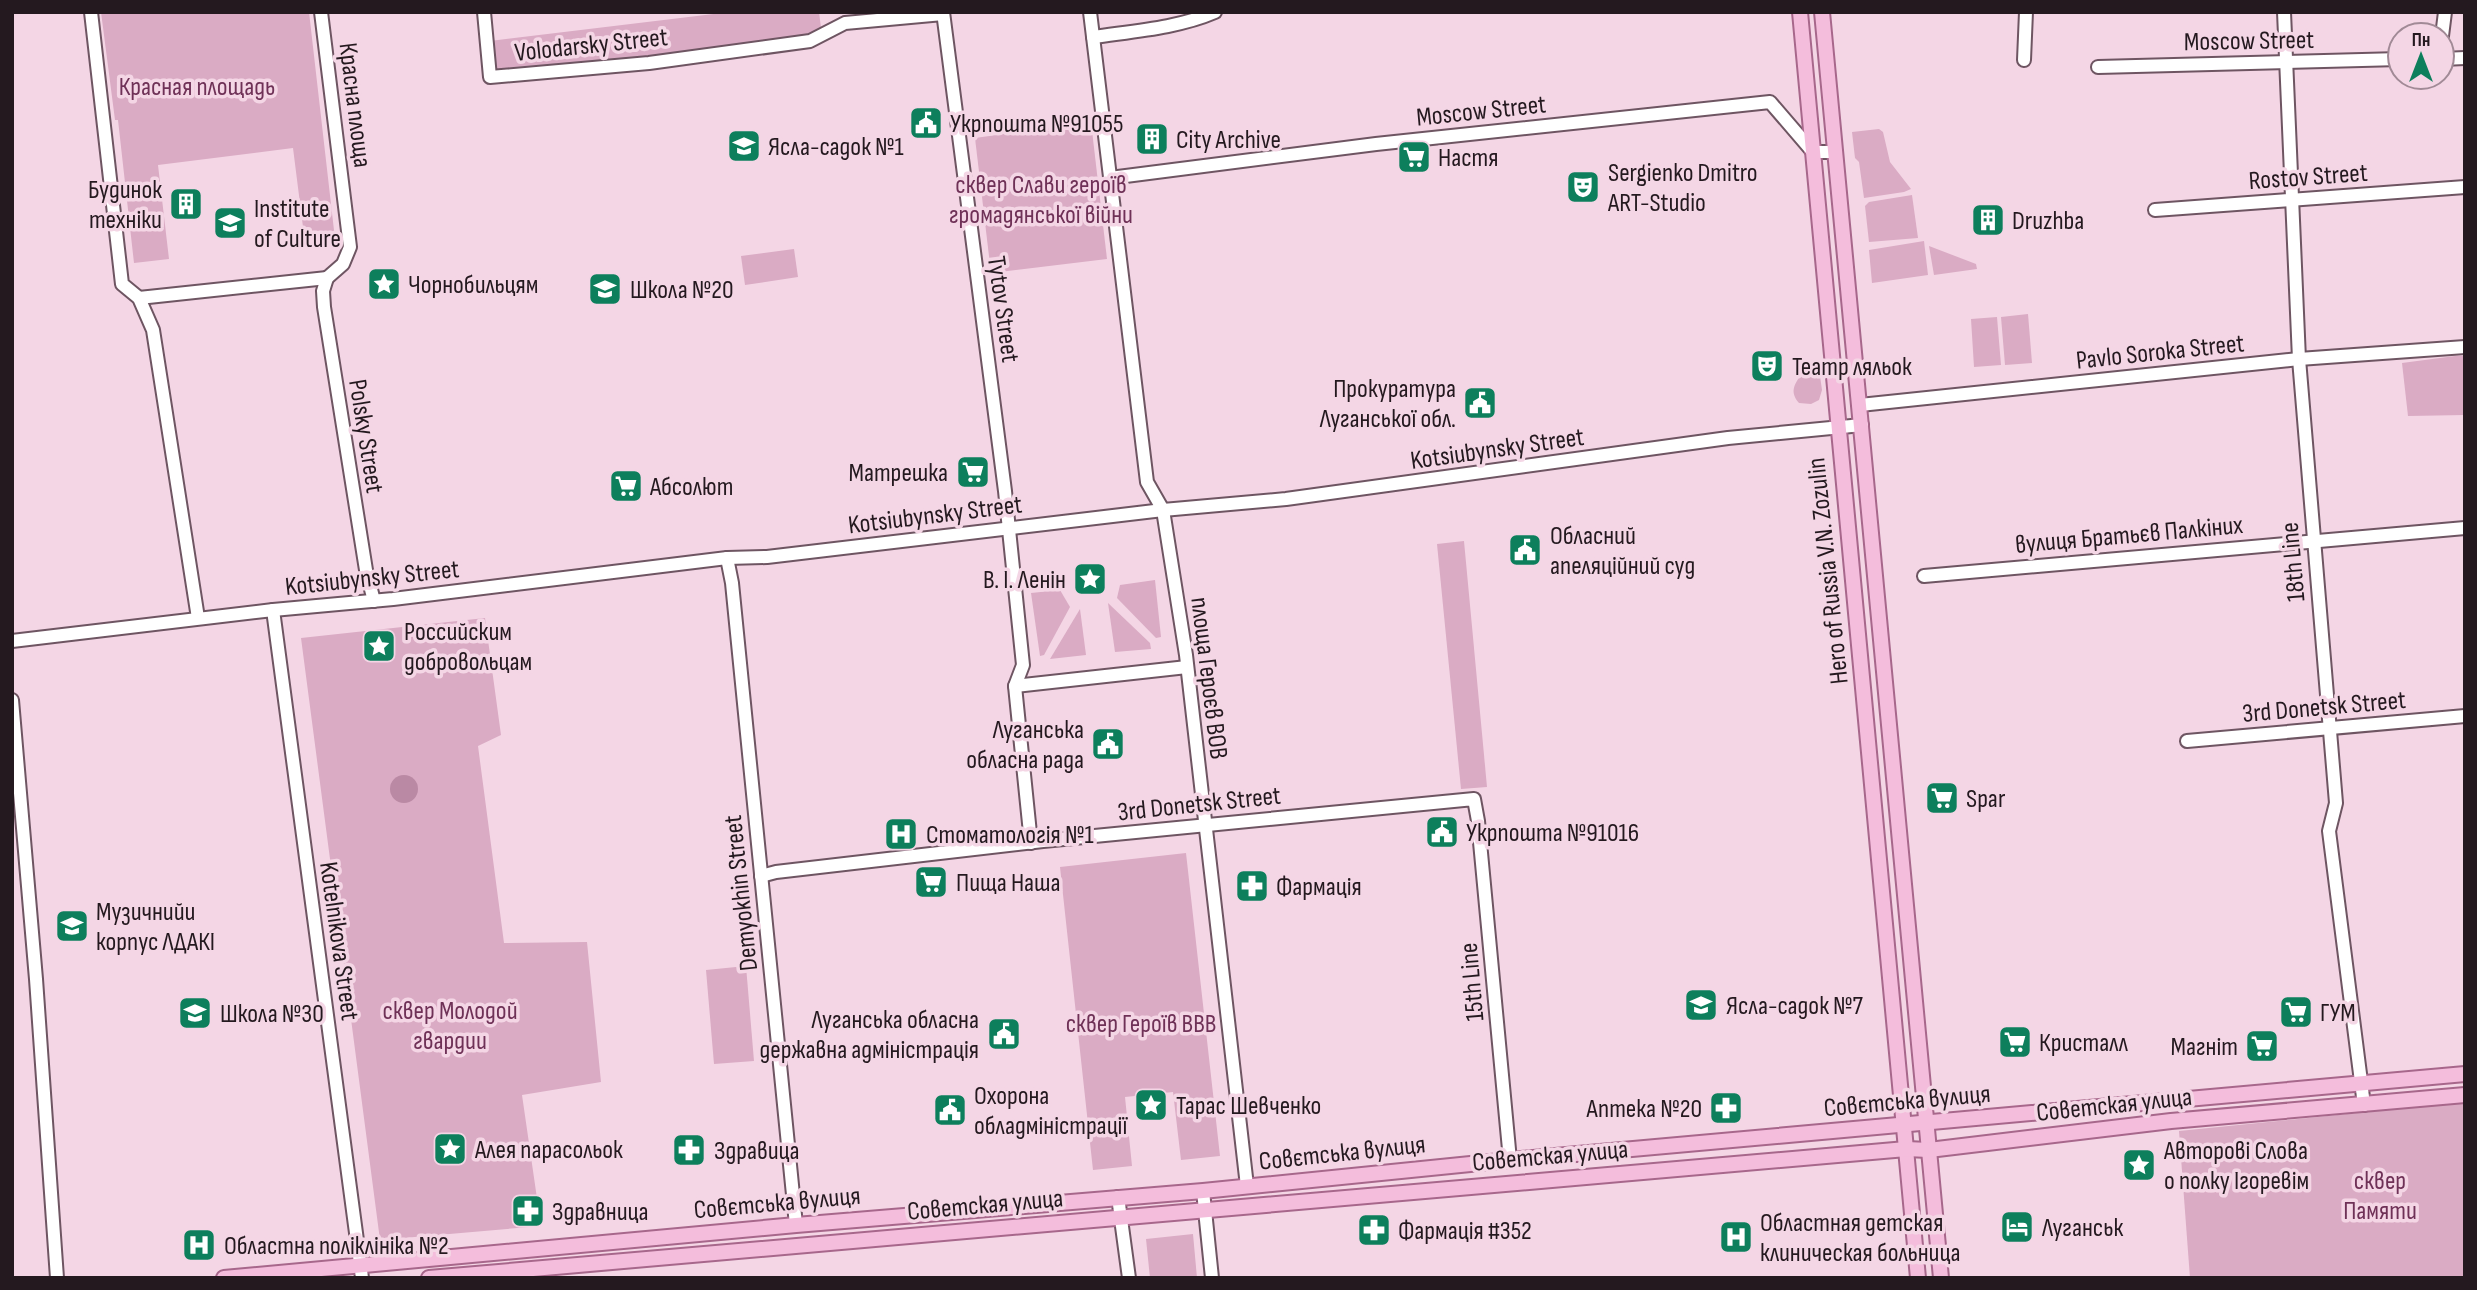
<svg xmlns="http://www.w3.org/2000/svg" width="2477" height="1290" font-family="'Sofia Sans Condensed',sans-serif">
	<style>
		.green { fill: #daabc4 }
		.water { fill: #ba89a4 }
		.lines { fill: none; stroke-linecap: round; stroke-linejoin: round }
		.minor-casing { stroke: #6e5562; stroke-width: 16 }
		.major-casing { stroke: #a7678b; stroke-width: 18 }
		.minor { stroke: #fff; stroke-width: 12 }
		.major { stroke: #f4bddc; stroke-width: 14 }
		.labels { text-anchor: middle; stroke-width: 7; stroke-linejoin: round; paint-order: stroke }
		.street-label { font-size: 26px; fill: #24191f; stroke: #f4d6e5 }
		.park-label { font-size: 26px; fill: #6f3157; stroke: #f4d6e5 }
		.poi-label { font-size: 26px; fill: #24191f; stroke: #f4d6e5; text-anchor: start }
	</style>
	<rect width="100%" height="100%" fill="#f4d6e5"/>
	<g class="green">
		<polygon points="101,12 309,12 335,239 305,243 293,148 158,165 169,259 134,263 118,120 115,120"/>
		<polygon points="730,12 819,12 822,36 492,74 490,41"/>
		<polygon points="1091,122 1107,259 991,273 975,138"/>
		<polygon points="1879,129 1883,132 1890,162 1911,189 1904,192 1864,198 1859,162 1855,158 1852,132"/>
		<polygon points="1912,195 1918,238 1869,242 1865,206 1869,202"/>
		<polygon points="1924,241 1928,275 1872,283 1869,250"/>
		<polygon points="1929,246 1976,264 1977,269 1934,275"/>
		<polygon points="794,249 798,277 745,285 741,256"/>
		<polygon points="2028,314 2032,363 2005,365 2001,317"/>
		<polygon points="1997,317 2001,365 1974,367 1971,319"/>
		<polygon points="2455,356 2465,356 2465,415 2408,416 2402,363"/>
		<path d="M1819 369 1822 390 1819 400 1811 404 1799 403C1788 390 1796 383 1804 370Z"/>
		<polygon points="1464,541 1487,787 1461,789 1437,544"/>
		<polygon points="1155,580 1161,637 1156,638 1117,598 1120,585"/>
		<polygon points="1060,590 1070,607 1044,655 1040,656 1031,593"/>
		<polygon points="1108,603 1150,643 1151,649 1115,652"/>
		<polygon points="1080,609 1086,655 1050,659"/>
		<polygon points="485,618 501,735 478,746 504,943 587,942 601,1082 522,1095 541,1226 380,1240 301,638"/>
		<polygon points="1186,853 1220,1156 1181,1160 1173,1092 1125,1097 1132,1166 1093,1170 1060,867"/>
		<polygon points="746,966 754,1061 714,1064 706,970"/>
		<polygon points="2465,1102 2465,1278 2190,1278 2179,1131"/>
		<polygon points="1193,1234 1197,1278 1150,1278 1146,1239"/>
	</g>
	<circle class="water" cx="404" cy="789" r="14"/>
	<g class="lines">
		<defs>
			<g id="minor">
				<polyline points="91,12 122,284 139,298 153,330 198,618"/>
				<polyline points="321,12 350,247 343,264 327,278"/>
				<polyline points="484,12 490,77 649,63 810,41 845,23 943,14"/>
				<polyline points="943,12 1005,491 1023,665 1015,686 1031,843"/>
				<polyline points="1090,12 1147,482 1163,510 1186,655 1247,1186"/>
				<polyline points="2284,12 2299,359 2336,803 2329,831 2364,1105"/>
				<polyline points="2442,36 2445,12"/>
				<path d="M1093 37C1134 31 1178 28 1215 12"/>
				<polyline points="2442,59 2465,58"/>
				<polyline points="2024,60 2026,12"/>
				<polyline points="2098,67 2400,59"/>
				<polyline points="1110,178 1376,144 1770,102 1813,152 1834,152"/>
				<polyline points="2155,210 2465,187"/>
				<polyline points="327,278 323,291 324,307 366,570 374,601"/>
				<polyline points="139,298 327,278"/>
				<polyline points="1860,405 2299,359 2465,347"/>
				<polyline points="727,558 732,583 796,1225"/>
				<polyline points="1924,576 2465,528"/>
				<polyline points="273,610 362,1278"/>
				<polyline points="12,641 273,610 393,599 727,558 767,557 1163,510 1286,499 1728,438 1862,425"/>
				<polyline points="1015,686 1187,667"/>
				<polyline points="12,700 36,979 57,1278"/>
				<polyline points="2187,741 2465,716"/>
				<polyline points="761,876 776,872 1043,841 1474,799 1478,821 1510,1160"/>
				<polyline points="1203,1191 1212,1278"/>
				<polyline points="1118,1197 1129,1278"/>
			</g>
			<g id="major">
				<polyline points="1800,12 1918,1278"/>
				<polyline points="1822,12 1941,1278"/>
				<polyline points="224,1278 796,1225 1203,1191 1510,1160 2465,1074"/>
				<polyline points="429,1278 1906,1149 1929,1150 2171,1121 2465,1095"/>
			</g>
		</defs>
		<use href="#minor" class="minor-casing"/>
		<use href="#major" class="major-casing"/>
		<use href="#minor" class="minor"/>
		<use href="#major" class="major"/>
	</g>
	<defs>
		<symbol id="civic-square" viewBox="-11 -11 22 22"><rect x="-9" y="-9" width="18" height="18" rx="4" fill="#0d7f5c" stroke="#f4d6e5"/><path d="M-.6-6.5H3V-4.5H.6V-3L4-1V1h2V6H-6V1h2V-1L-.6-3ZM-1.2 2.5V6h2.4V2.5Z" fill="#fff"/></symbol>
		<symbol id="building-square" viewBox="-11 -11 22 22"><rect x="-9" y="-9" width="18" height="18" rx="4" fill="#0d7f5c" stroke="#f4d6e5"/><path d="M-4-6H4V6H1V3H-1V6H-4ZM-2.5-4.3h1.7v1.8h-1.7ZM.8-4.3h1.7v1.8H.8ZM-2.5-1h1.7V.8h-1.7ZM.8-1h1.7V.8H.8Z" fill="#fff"/></symbol>
		<symbol id="school-square" viewBox="-11 -11 22 22"><rect x="-9" y="-9" width="18" height="18" rx="4" fill="#0d7f5c" stroke="#f4d6e5"/><path d="M0-5L7-2L0 1L-7-2ZM-4 1L0 2.5L4 1V4Q0 6-4 4Z" fill="#fff"/></symbol>
		<symbol id="supermarket-square" viewBox="-11 -11 22 22"><rect x="-9" y="-9" width="18" height="18" rx="4" fill="#0d7f5c" stroke="#f4d6e5"/><path d="M-6-5.5h2.5l.6 2H6L4.5 2H-2.5L-4.4-4H-6ZM-1.5 3.2a1.3 1.3 0 1 0 .1 0ZM3 3.2a1.3 1.3 0 1 0 .1 0Z" fill="#fff"/></symbol>
		<symbol id="theatre-square" viewBox="-11 -11 22 22"><rect x="-9" y="-9" width="18" height="18" rx="4" fill="#0d7f5c" stroke="#f4d6e5"/><path d="M-5-5.5Q0-4 5-5.5V0Q5 5 0 6Q-5 5-5 0ZM-3.3-2.5H-1v1.5H-3.3ZM1-2.5H3.3v1.5H1ZM-2.8 1Q0 5.5 2.8 1Z" fill="#fff"/></symbol>
		<symbol id="university-square" viewBox="-11 -11 22 22"><rect x="-9" y="-9" width="18" height="18" rx="4" fill="#0d7f5c" stroke="#f4d6e5"/><path d="M0-5L7-2L0 1L-7-2ZM-4 1L0 2.5L4 1V4Q0 6-4 4Z" fill="#fff"/></symbol>
		<symbol id="sight-square" viewBox="-11 -11 22 22"><rect x="-9" y="-9" width="18" height="18" rx="4" fill="#0d7f5c" stroke="#f4d6e5"/><path d="M0-6L1.8-2.2L6-1.7L2.9 1.2L3.7 5.4L0 3.3L-3.7 5.4L-2.9 1.2L-6-1.7L-1.8-2.2Z" fill="#fff"/></symbol>
		<symbol id="hospital-square" viewBox="-11 -11 22 22"><rect x="-9" y="-9" width="18" height="18" rx="4" fill="#0d7f5c" stroke="#f4d6e5"/><path d="M-5-5h3v3.5h4V-5h3V5h-3V1.5h-4V5h-3Z" fill="#fff"/></symbol>
		<symbol id="pharmacy-square" viewBox="-11 -11 22 22"><rect x="-9" y="-9" width="18" height="18" rx="4" fill="#0d7f5c" stroke="#f4d6e5"/><path d="M-2-6h4v4h4v4h-4v4h-4v-4h-4v-4h4Z" fill="#fff"/></symbol>
		<symbol id="hotel-square" viewBox="-11 -11 22 22"><rect x="-9" y="-9" width="18" height="18" rx="4" fill="#0d7f5c" stroke="#f4d6e5"/><path d="M-6-4.5h1.5V1H6V5H4.5V3h-9V5H-6ZM-4 0a1.8 1.8 0 1 1 3.6 0ZM.5 0V-2.5h3Q6-2.5 6 0Z" fill="#fff"/></symbol>
	</defs>
	<g fill-rule="evenodd">
		<use href="#civic-square" x="907" y="104" width="38" height="38"/>
		<use href="#building-square" x="1133" y="120" width="38" height="38"/>
		<use href="#school-square" x="725" y="127" width="38" height="38"/>
		<use href="#supermarket-square" x="1395" y="138" width="38" height="38"/>
		<use href="#theatre-square" x="1564" y="168" width="38" height="38"/>
		<use href="#building-square" x="167" y="185" width="38" height="38"/>
		<use href="#building-square" x="1969" y="201" width="38" height="38"/>
		<use href="#university-square" x="211" y="204" width="38" height="38"/>
		<use href="#sight-square" x="365" y="265" width="38" height="38"/>
		<use href="#school-square" x="586" y="270" width="38" height="38"/>
		<use href="#theatre-square" x="1748" y="347" width="38" height="38"/>
		<use href="#civic-square" x="1461" y="384" width="38" height="38"/>
		<use href="#supermarket-square" x="954" y="453" width="38" height="38"/>
		<use href="#supermarket-square" x="607" y="467" width="38" height="38"/>
		<use href="#civic-square" x="1506" y="531" width="38" height="38"/>
		<use href="#sight-square" x="1071" y="560" width="38" height="38"/>
		<use href="#sight-square" x="360" y="627" width="38" height="38"/>
		<use href="#civic-square" x="1089" y="725" width="38" height="38"/>
		<use href="#supermarket-square" x="1923" y="779" width="38" height="38"/>
		<use href="#civic-square" x="1423" y="813" width="38" height="38"/>
		<use href="#hospital-square" x="882" y="815" width="38" height="38"/>
		<use href="#supermarket-square" x="912" y="863" width="38" height="38"/>
		<use href="#pharmacy-square" x="1233" y="867" width="38" height="38"/>
		<use href="#university-square" x="53" y="907" width="38" height="38"/>
		<use href="#school-square" x="1682" y="986" width="38" height="38"/>
		<use href="#supermarket-square" x="2277" y="993" width="38" height="38"/>
		<use href="#school-square" x="176" y="994" width="38" height="38"/>
		<use href="#civic-square" x="985" y="1015" width="38" height="38"/>
		<use href="#supermarket-square" x="1996" y="1023" width="38" height="38"/>
		<use href="#supermarket-square" x="2243" y="1027" width="38" height="38"/>
		<use href="#sight-square" x="1132" y="1086" width="38" height="38"/>
		<use href="#pharmacy-square" x="1707" y="1089" width="38" height="38"/>
		<use href="#civic-square" x="931" y="1091" width="38" height="38"/>
		<use href="#sight-square" x="431" y="1130" width="38" height="38"/>
		<use href="#pharmacy-square" x="670" y="1131" width="38" height="38"/>
		<use href="#sight-square" x="2120" y="1146" width="38" height="38"/>
		<use href="#pharmacy-square" x="509" y="1192" width="38" height="38"/>
		<use href="#hotel-square" x="1998" y="1208" width="38" height="38"/>
		<use href="#pharmacy-square" x="1355" y="1211" width="38" height="38"/>
		<use href="#hospital-square" x="1717" y="1218" width="38" height="38"/>
		<use href="#hospital-square" x="180" y="1226" width="38" height="38"/>
	</g>
	<g class="labels">
		<g class="street-label">
			<text transform="translate(2249 40) rotate(-1)" y="9">Moscow Street</text>
			<text transform="translate(591 44) rotate(-6)" y="9">Volodarsky Street</text>
			<text transform="translate(356 105) rotate(83)" y="9">Красна площа</text>
			<text transform="translate(1481 110) rotate(-6)" y="9">Moscow Street</text>
			<text transform="translate(2308 176) rotate(-4)" y="9">Rostov Street</text>
			<text transform="translate(1004 309) rotate(82)" y="9">Tytov Street</text>
			<text transform="translate(2160 351) rotate(-6)" y="9">Pavlo Soroka Street</text>
			<text transform="translate(367 436) rotate(81)" y="9">Polsky Street</text>
			<text transform="translate(1497 448) rotate(-8)" y="9">Kotsiubynsky Street</text>
			<text transform="translate(935 514) rotate(-7)" y="9">Kotsiubynsky Street</text>
			<text transform="translate(2129 534) rotate(-5)" y="9">вулиця Братьєв Палкіних</text>
			<text transform="translate(2292 562) rotate(-95)" y="9">18th Line</text>
			<text transform="translate(1827 571) rotate(-96)" y="9">Hero of Russia V.N. Zozulin</text>
			<text transform="translate(372 577) rotate(-6)" y="9">Kotsiubynsky Street</text>
			<text transform="translate(1210 678) rotate(83)" y="9">площа Героєв ВОВ</text>
			<text transform="translate(2324 706) rotate(-5)" y="9">3rd Donetsk Street</text>
			<text transform="translate(1199 803) rotate(-6)" y="9">3rd Donetsk Street</text>
			<text transform="translate(740 893) rotate(-96)" y="9">Demyokhin Street</text>
			<text transform="translate(340 941) rotate(82)" y="9">Kotelnikova Street</text>
			<text transform="translate(1471 982) rotate(-95)" y="9">15th Line</text>
			<text transform="translate(1907 1100) rotate(-5)" y="9">Совєтська вулиця</text>
			<text transform="translate(2114 1104) rotate(-6)" y="9">Советская улица</text>
			<text transform="translate(1342 1152) rotate(-6)" y="9">Совєтська вулиця</text>
			<text transform="translate(1550 1155) rotate(-5)" y="9">Советская улица</text>
			<text transform="translate(777 1202) rotate(-5)" y="9">Совєтська вулиця</text>
			<text transform="translate(985 1204) rotate(-5)" y="9">Советская улица</text>
		</g>
		<g class="park-label">
			<text x="197" y="95">Красная площадь</text>
			<text x="1041" y="193">сквер Слави героїв<tspan x="1041" dy="30">громадянської війни</tspan></text>
			<text x="450" y="1019">сквер Молодой<tspan x="450" dy="30">гвардии</tspan></text>
			<text x="1141" y="1032">сквер Героїв ВВВ</text>
			<text x="2380" y="1189">сквер<tspan x="2380" dy="30">Памяти</tspan></text>
		</g>
		<g class="poi-label">
			<text x="950" y="132">Укрпошта №91055</text>
			<text x="1176" y="148">City Archive</text>
			<text x="768" y="155">Ясла-садок №1</text>
			<text x="1438" y="166">Настя</text>
			<text x="1608" y="181">Sergienko Dmitro<tspan x="1608" dy="30">ART-Studio</tspan></text>
			<text x="162" y="198" text-anchor="end">Будинок<tspan x="162" dy="30">техніки</tspan></text>
			<text x="254" y="217">Institute<tspan x="254" dy="30">of Culture</tspan></text>
			<text x="2012" y="229">Druzhba</text>
			<text x="408" y="293">Чорнобильцям</text>
			<text x="630" y="298">Школа №20</text>
			<text x="1792" y="375">Театр ляльок</text>
			<text x="1456" y="397" text-anchor="end">Прокуратура<tspan x="1456" dy="30">Луганської обл.</tspan></text>
			<text x="948" y="481" text-anchor="end">Матрешка</text>
			<text x="650" y="495">Абсолют</text>
			<text x="1550" y="544">Обласний<tspan x="1550" dy="30">апеляційний суд</tspan></text>
			<text x="1066" y="588" text-anchor="end">В. І. Ленін</text>
			<text x="404" y="640">Pоссийским<tspan x="404" dy="30">добровольцам</tspan></text>
			<text x="1084" y="738" text-anchor="end">Луганська<tspan x="1084" dy="30">обласна рада</tspan></text>
			<text x="1966" y="807">Spar</text>
			<text x="1466" y="841">Укрпошта №91016</text>
			<text x="926" y="843">Стоматологія №1</text>
			<text x="956" y="891">Пища Наша</text>
			<text x="1276" y="895">Фармація</text>
			<text x="96" y="920">Музичнийи<tspan x="96" dy="30">корпус ЛДАКІ</tspan></text>
			<text x="1726" y="1014">Ясла-садок №7</text>
			<text x="2320" y="1021">ГУМ</text>
			<text x="220" y="1022">Школа №30</text>
			<text x="979" y="1028" text-anchor="end">Луганська обласна<tspan x="979" dy="30">державна адміністрація</tspan></text>
			<text x="2039" y="1051">Кристалл</text>
			<text x="2238" y="1055" text-anchor="end">Магніт</text>
			<text x="974" y="1104">Охорона<tspan x="974" dy="30">обладміністрації</tspan></text>
			<text x="1176" y="1114">Тарас Шевченко</text>
			<text x="1702" y="1117" text-anchor="end">Аптека №20</text>
			<text x="475" y="1158">Алея парасольок</text>
			<text x="714" y="1159">Здравица</text>
			<text x="2164" y="1159">Авторові Слова<tspan x="2164" dy="30">о полку Ігоревім</tspan></text>
			<text x="552" y="1220">Здравница</text>
			<text x="1760" y="1231">Областная детская<tspan x="1760" dy="30">клиническая больница</tspan></text>
			<text x="2042" y="1236">Луганськ</text>
			<text x="1398" y="1239">Фармація #352</text>
			<text x="224" y="1254">Областна поліклініка №2</text>
		</g>
	</g>
	<rect width="2477" height="1290" fill="none" stroke="#24191f" stroke-width="28"/>
	<g transform="translate(2421 56)"><circle r="33" fill="#f4d6e5" stroke="#a18a96" stroke-width="2"/>
	<path d="M0-5L12 26L0 18L-12 26Z" fill="#0d7f5c"/>
	<text y="-10" font-size="19" font-weight="bold" text-anchor="middle" fill="#24191f">Пн</text>
	</g>
</svg>
